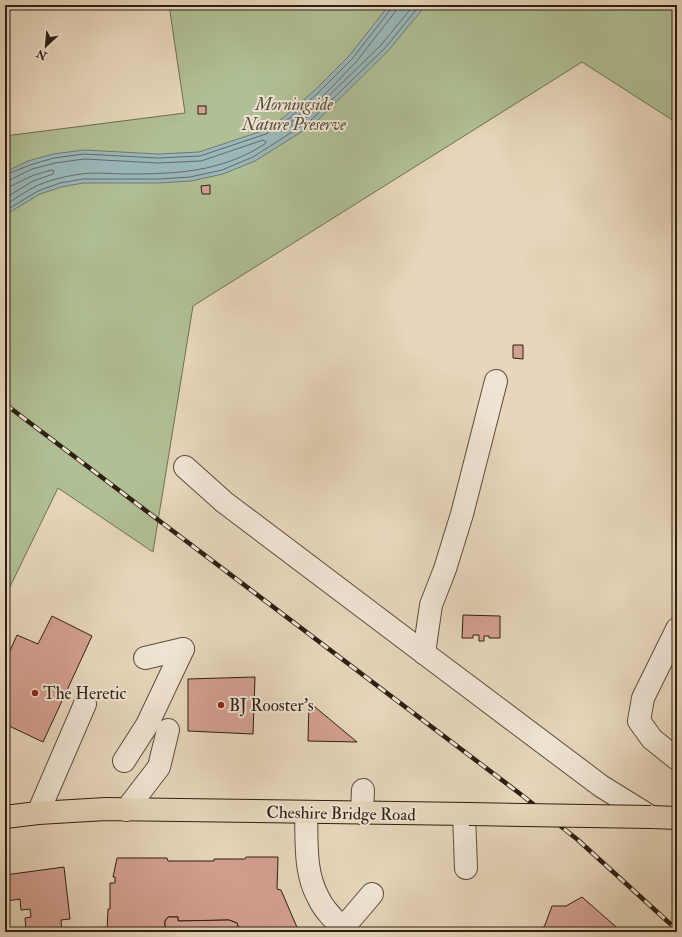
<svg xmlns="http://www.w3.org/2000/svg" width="682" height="937" font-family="'IM FELL Double Pica',serif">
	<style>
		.green { fill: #b0bf94; stroke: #6e6f53 }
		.water { fill: #9ab7b9; stroke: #6e7a76 }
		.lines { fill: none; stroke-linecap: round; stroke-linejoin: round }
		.shore { stroke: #646b66; stroke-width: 1 }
		.building { fill: #d4a091; stroke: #2d1f12 }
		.minor-casing { stroke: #5c4d3c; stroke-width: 24 }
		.major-casing { stroke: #2d1f12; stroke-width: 24 }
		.minor { stroke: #efe4d3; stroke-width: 22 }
		.major { stroke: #e7d6bb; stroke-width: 22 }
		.rail-casing { stroke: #2d1f12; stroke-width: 4.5 }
		.rail { stroke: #efe4d3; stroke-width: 3; stroke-dasharray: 9; stroke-linecap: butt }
		.major-bridge-casing { stroke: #2d1f12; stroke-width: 24; stroke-linecap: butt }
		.major-bridge { stroke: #e7d6bb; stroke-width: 22 }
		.poi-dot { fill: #8f2418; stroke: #efe4d3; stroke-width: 1.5 }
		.labels { text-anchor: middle; stroke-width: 4; stroke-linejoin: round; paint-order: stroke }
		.park-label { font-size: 17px; font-style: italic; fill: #544f39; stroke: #efe4d3 }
		.poi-label { font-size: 17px; fill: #2d1f12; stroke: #efe4d3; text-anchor: start }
		.street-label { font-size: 17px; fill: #2d1f12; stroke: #efe4d3 }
	</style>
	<rect width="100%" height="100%" fill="#e7d6bb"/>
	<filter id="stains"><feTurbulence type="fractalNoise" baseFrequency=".005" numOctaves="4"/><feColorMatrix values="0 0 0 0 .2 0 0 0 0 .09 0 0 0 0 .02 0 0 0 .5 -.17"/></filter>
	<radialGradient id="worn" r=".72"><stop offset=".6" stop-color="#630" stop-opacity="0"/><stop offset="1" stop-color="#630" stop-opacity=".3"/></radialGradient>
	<polygon class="green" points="169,5 677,5 677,123 582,62 193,306 153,552 58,488 5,597 5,136 185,113"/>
	<polygon class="water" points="389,5 426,5 388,51 314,124 255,161 223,174 191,181 159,183 83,183 61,187 40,194 5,215 5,172 28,161 53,154 84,150 158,154 199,152 265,130 283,118 316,89 349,56"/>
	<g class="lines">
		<g class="shore">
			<polyline points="397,5 395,12 356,62 323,96 291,122 291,125 294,126 308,116 381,45 414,5"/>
			<polyline points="5,175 30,165 54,158 84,154 158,158 200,156 266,134 286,121 319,92 352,59 391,9 392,5"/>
			<path d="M5 180H10L32 169 55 163 84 159 158 163 201 161 263 140 266 142 265 144C221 172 177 174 127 174 112 174 95 172 81 174 66 176 50 180 36 186 26 191 15 199 5 205"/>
			<polyline points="5,186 11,186 34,175 52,170 54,171 53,174 33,181 5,198"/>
			<polyline points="5,211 38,191 60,183 83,179 159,179 190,177 222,170 253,157 311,120 385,48 420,5"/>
		</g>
	</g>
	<g class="building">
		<rect x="198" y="106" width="8" height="8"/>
		<polygon points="210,185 210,194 202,194 201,186"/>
		<polygon points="513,345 523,345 523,359 513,358"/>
		<polygon points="463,615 500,616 500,638 489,638 489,636 484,636 484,641 479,641 479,635 473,635 473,638 462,638"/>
		<polygon points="52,616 92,636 43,742 5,724 5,662 17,635 38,644"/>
		<polygon points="255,677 253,734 188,731 188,679"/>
		<polygon points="309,702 357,742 308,741"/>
		<polygon points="246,857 278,857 277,889 281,890 299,932 240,932 237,923 229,920 178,921 178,917 168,917 165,921 165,932 107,932 108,909 110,909 110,883 115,883 115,877 113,877 117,858 167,858 168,861 214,861 214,859 245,859"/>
		<polygon points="64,867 70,919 61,920 62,932 26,932 25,918 31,917 30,909 21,910 20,899 7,901 5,875"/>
		<polygon points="582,897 622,932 540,932 545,925 552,906 566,906"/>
		<polygon points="168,917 178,917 178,921 229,920 237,923 240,932 165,932 165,921"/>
	</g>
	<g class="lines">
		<defs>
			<g id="minor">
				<polyline points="185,467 224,502 424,653 601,786 651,817"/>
				<polyline points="677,629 643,698 639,721 652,739 677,759"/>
				<polyline points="424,653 431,605 445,569 462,514 496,381"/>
				<polyline points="145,658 183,649"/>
				<polyline points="124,761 147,725 183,649"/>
				<polyline points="126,810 159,767 168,730"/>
				<path d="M306 812C307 842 304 873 319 899 325 912 337 922 347 932"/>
				<polyline points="38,813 85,704"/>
				<polyline points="362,813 363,790"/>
				<polyline points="464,814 466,868"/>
				<polyline points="343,928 372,894"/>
			</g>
			<g id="major">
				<polyline points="5,817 38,813 106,809 469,814"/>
				<polyline points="651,817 677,818"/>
			</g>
		</defs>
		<use href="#minor" class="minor-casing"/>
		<use href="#major" class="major-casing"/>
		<use href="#minor" class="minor"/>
		<use href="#major" class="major"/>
		<defs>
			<polyline id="rail" points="5,404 523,796 578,840 677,930"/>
		</defs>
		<use href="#rail" class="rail-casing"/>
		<use href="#rail" class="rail"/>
		<defs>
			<polyline id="major-bridge" points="469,814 651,817"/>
		</defs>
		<use href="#major-bridge" class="major-bridge-casing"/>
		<use href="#major-bridge" class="major-bridge"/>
	</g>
	<g class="poi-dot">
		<circle cx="35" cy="693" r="4"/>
		<circle cx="221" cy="705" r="4"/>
	</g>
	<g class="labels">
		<g class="park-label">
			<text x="294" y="110">Morningside<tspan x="294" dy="20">Nature Preserve</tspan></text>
		</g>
		<g class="poi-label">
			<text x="43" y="699">The Heretic</text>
			<text x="229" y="711">BJ Rooster's</text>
		</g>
		<g class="street-label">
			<text transform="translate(341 813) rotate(1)" y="6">Cheshire Bridge Road</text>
		</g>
	</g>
	<rect width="682" height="937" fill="none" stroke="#e7d6bb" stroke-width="20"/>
	<rect x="6" y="6" width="670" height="925" fill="none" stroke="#2d1f12" stroke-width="2"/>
	<rect x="10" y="10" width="662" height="917" fill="none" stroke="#2d1f12"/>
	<g transform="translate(46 46) rotate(206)" stroke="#efe4d3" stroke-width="3" paint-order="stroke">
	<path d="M0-3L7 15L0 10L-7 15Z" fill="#2d1f12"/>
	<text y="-6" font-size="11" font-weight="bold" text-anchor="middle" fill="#2d1f12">N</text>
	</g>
	<rect width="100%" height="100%" filter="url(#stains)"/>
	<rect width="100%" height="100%" fill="url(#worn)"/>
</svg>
